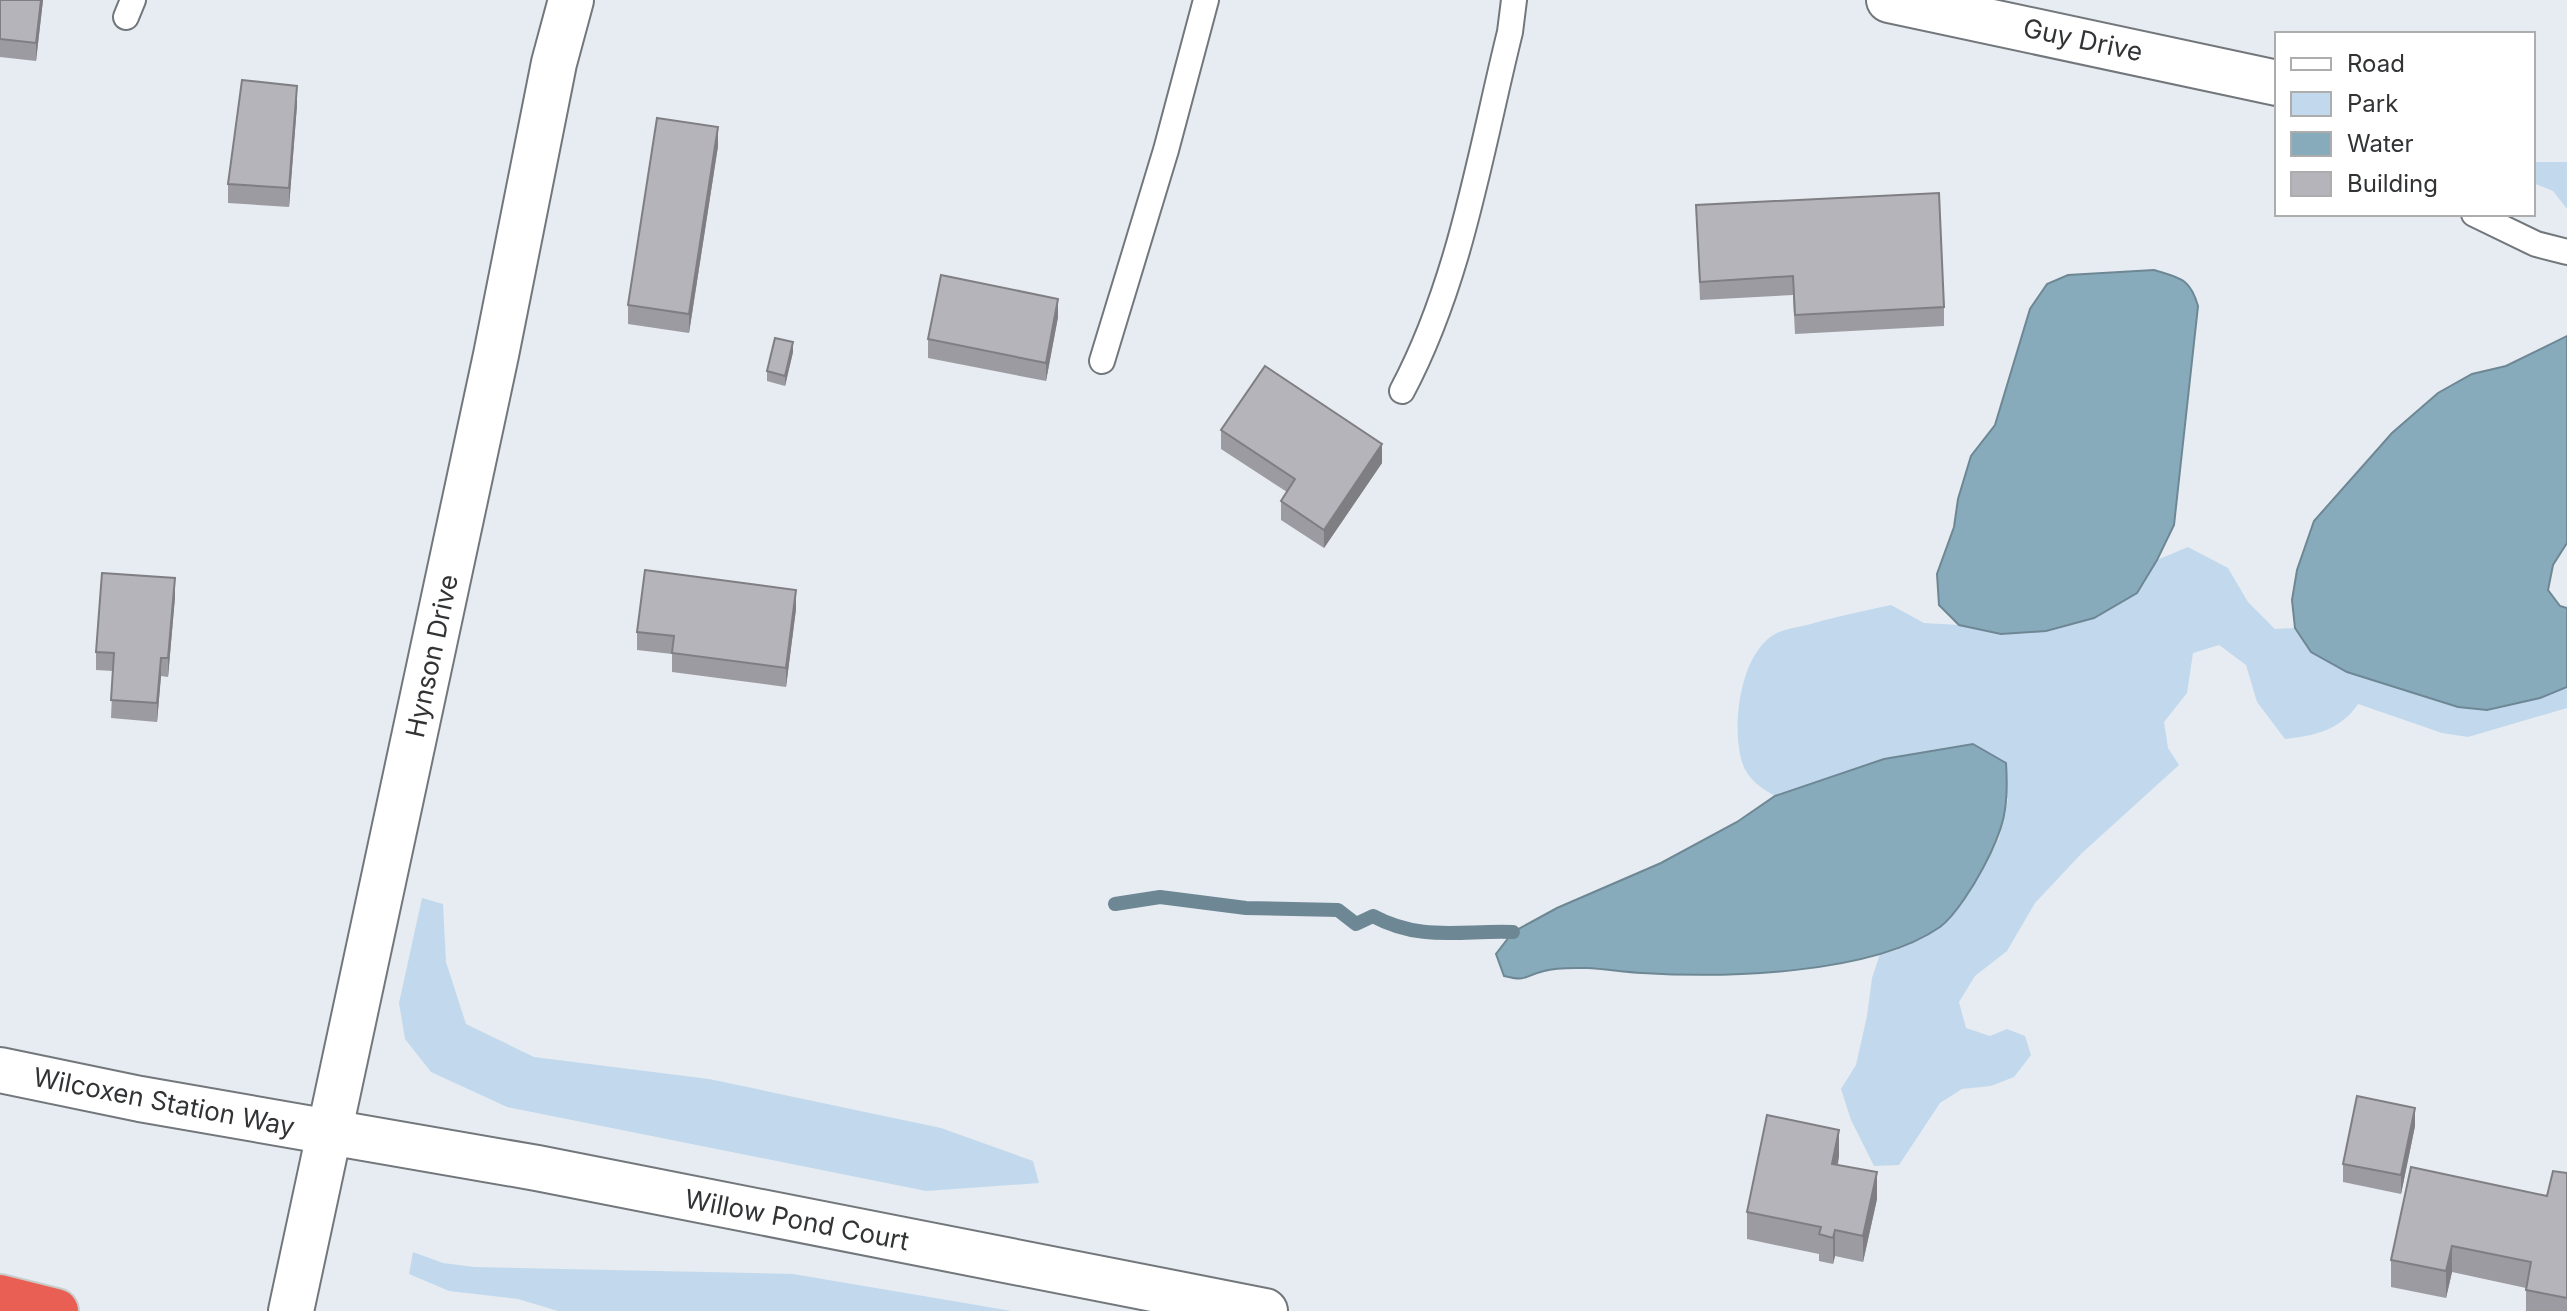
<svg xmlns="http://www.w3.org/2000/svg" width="2567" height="1311" font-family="Inter,sans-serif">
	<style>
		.green { fill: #c2d9ed }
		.water { fill: #88abbc; stroke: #6e8794; stroke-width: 2 }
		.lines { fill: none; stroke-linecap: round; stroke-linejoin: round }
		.stream { stroke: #6e8794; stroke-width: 14 }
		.lane-casing { stroke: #72777c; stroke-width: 28 }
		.street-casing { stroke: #72777c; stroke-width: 48 }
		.highway-casing { stroke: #c9caca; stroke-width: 48 }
		.lane { stroke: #fff; stroke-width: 24 }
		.street { stroke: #fff; stroke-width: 44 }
		.highway { stroke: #e95f53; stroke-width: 44 }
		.wall { fill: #9c9ba1 }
		.shaded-wall { fill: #7f7e83 }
		.building { fill: #b5b4bb; stroke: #7f7e83; stroke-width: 2 }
		.labels { text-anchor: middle; stroke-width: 6; stroke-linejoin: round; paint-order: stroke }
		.street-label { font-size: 26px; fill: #313335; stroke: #fff }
	</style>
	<rect width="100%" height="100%" fill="#e6ecf1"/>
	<g class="green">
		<polygon points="2533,162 2567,162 2567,209 2553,191 2533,183"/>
		<path d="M2188 547 2228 568 2248 602 2275 629 2295 628 2311 652 2458 707 2487 710 2540 698 2567 687V708L2468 737 2442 733 2358 704C2341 730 2314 736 2285 739L2257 702 2246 665 2219 645 2193 653 2187 693 2164 722 2168 748 2179 765 2082 853 2035 903 2007 951 1975 976 1959 1002 1966 1028 1990 1036 2007 1029 2025 1036 2031 1055 2014 1077 1991 1086 1962 1089 1940 1103 1899 1165 1874 1166 1851 1120 1841 1089 1856 1065 1867 1016 1872 978 1880 954 1897 950 1974 884 1999 839 2008 799 1973 744 1884 759 1775 796C1761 788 1747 779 1742 762 1731 726 1740 651 1777 633 1786 629 1798 627 1807 625 1835 617 1863 611 1891 605L1924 623 1959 625 2001 634 2094 618 2137 593 2157 560Z"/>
		<polygon points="422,898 443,904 446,962 466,1024 534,1057 709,1079 941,1128 1033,1161 1039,1183 926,1191 507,1107 431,1072 405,1039 399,1003"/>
		<polygon points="413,1252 443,1263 474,1267 793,1274 1012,1311 558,1311 518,1299 449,1291 409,1274"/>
	</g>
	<g class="water">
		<path d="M2154 270C2180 278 2190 278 2198 306L2174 525 2157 560 2137 593 2094 618 2046 631 2001 634 1959 625 1939 605 1937 574 1954 527 1958 499 1971 456 1995 425 2030 309 2047 284 2068 275Z"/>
		<polygon points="2567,336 2567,543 2553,565 2548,590 2560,606 2567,608 2567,687 2540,698 2487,710 2458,707 2347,672 2311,652 2295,628 2292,600 2297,570 2314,521 2392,433 2438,393 2472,374 2506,366"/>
		<path d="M1973 744 2006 763C2009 808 2004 829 1983 868 1974 885 1955 916 1940 927 1871 975 1724 978 1642 973 1624 972 1605 969 1587 968 1574 968 1557 967 1544 971 1523 976 1528 982 1504 976L1496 954 1513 932 1557 908 1661 863 1737 822 1775 796 1884 759Z"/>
	</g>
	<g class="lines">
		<path class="stream" d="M1115 904 1160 897 1246 908 1338 910 1356 924 1373 916C1421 942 1462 930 1513 932"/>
		<defs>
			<g id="lane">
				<polyline points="126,17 133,0"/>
				<polyline points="2474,214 2536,244 2567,252"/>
				<polyline points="1102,361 1166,150 1206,0"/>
				<path d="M1402 391C1461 280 1480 153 1510 32L1514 0"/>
			</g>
			<g id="street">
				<polyline points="1889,0 2277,83"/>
				<polyline points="0,1070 140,1099 537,1168 1265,1311"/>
				<polyline points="291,1311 496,355 554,63 571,0"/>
			</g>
			<polyline id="highway" points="0,1297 56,1311"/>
		</defs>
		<use href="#lane" class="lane-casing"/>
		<use href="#street" class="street-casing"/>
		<use href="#highway" class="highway-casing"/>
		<use href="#lane" class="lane"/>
		<use href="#street" class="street"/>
		<use href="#highway" class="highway"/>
	</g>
	<g class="wall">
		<polygon points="0,0 43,0 36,61 0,57"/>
		<polygon points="297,105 289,207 228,203 228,184"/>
		<polygon points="718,146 689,333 628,324 628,305"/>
		<polygon points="1696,205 1944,307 1944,326 1795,334 1793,295 1700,300"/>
		<polygon points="1058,317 1046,381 928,358 928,339"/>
		<polygon points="793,352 785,386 767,381 767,371"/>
		<polygon points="1221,430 1382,463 1324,548 1281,520 1281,501 1287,492 1221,449"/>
		<polygon points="175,597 168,677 161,676 157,722 111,718 113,671 96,670 96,652"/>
		<polygon points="796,609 786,687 672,672 672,654 637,650 637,632"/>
		<polygon points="2415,1126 2401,1194 2343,1182 2343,1164"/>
		<polygon points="1839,1156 1838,1165 1877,1199 1863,1262 1835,1256 1833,1264 1819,1261 1819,1254 1747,1239 1747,1212"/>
		<polygon points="2567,1173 2567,1311 2526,1311 2526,1288 2452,1272 2446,1298 2391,1287 2391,1260 2547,1196"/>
	</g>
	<g class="shaded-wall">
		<polygon points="41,0 43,0 36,61 36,43"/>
		<polygon points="297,86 297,105 289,207 289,188"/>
		<polygon points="718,127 718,146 689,333 689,314"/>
		<polygon points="1058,299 1058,317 1046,381 1046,363"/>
		<polygon points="793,342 793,352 785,386 785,376"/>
		<polygon points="1382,444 1382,463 1324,548 1324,530"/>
		<polygon points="175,578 175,597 168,677 168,658"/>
		<polygon points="796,590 796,609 786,687 786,668"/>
		<polygon points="161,658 161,676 157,722 157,703"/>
		<polygon points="2415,1108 2415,1126 2401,1194 2401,1175"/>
		<polygon points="1839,1130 1839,1156 1832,1190 1832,1164"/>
		<polygon points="1877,1172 1877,1199 1863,1262 1863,1236"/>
		<polygon points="1835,1230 1835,1256 1833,1264 1833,1238"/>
		<polygon points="2452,1246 2452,1272 2446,1298 2446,1271"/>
	</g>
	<g class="building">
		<polygon points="0,0 41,0 36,43 0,39"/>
		<polygon points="242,80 297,86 289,188 228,184"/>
		<polygon points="657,118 718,127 689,314 628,305"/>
		<polygon points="1939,193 1944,307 1795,315 1793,276 1700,282 1696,205"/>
		<polygon points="941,275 1058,299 1046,363 928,339"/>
		<polygon points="775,338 793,342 785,376 767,371"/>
		<polygon points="1265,366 1382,444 1324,530 1281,501 1295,479 1221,430"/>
		<polygon points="645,570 796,590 786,668 672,653 674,636 637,632"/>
		<polygon points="102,573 175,578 168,658 161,658 157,703 111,700 114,653 96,652"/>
		<polygon points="2357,1096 2415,1108 2401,1175 2343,1164"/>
		<polygon points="1767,1115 1839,1130 1832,1164 1877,1172 1863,1236 1835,1230 1833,1238 1819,1234 1821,1227 1747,1212"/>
		<polygon points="2411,1167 2547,1196 2553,1171 2567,1173 2567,1298 2526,1290 2531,1262 2452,1246 2446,1271 2391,1260"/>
	</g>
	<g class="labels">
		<g class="street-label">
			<text transform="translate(2083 40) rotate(12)" y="9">Guy Drive</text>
			<text transform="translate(432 656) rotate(-78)" y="9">Hynson Drive</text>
			<text transform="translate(164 1102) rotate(11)" y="9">Wilcoxen Station Way</text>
			<text transform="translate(797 1220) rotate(11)" y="9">Willow Pond Court</text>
		</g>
	</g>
	<rect x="2275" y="32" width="260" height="184" fill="#ffffff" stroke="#adadae" stroke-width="2"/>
	<rect x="2291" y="58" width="40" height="12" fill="#ffffff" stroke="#adadae" stroke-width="2"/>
	<text x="2347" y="72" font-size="24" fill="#313335">Road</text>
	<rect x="2291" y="92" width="40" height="24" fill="#c2d9ed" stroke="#adadae" stroke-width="2"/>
	<text x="2347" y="112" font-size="24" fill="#313335">Park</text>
	<rect x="2291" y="132" width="40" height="24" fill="#88abbc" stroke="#adadae" stroke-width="2"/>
	<text x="2347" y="152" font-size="24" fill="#313335">Water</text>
	<rect x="2291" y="172" width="40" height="24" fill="#b5b4bb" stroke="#adadae" stroke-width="2"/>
	<text x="2347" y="192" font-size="24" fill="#313335">Building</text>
</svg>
